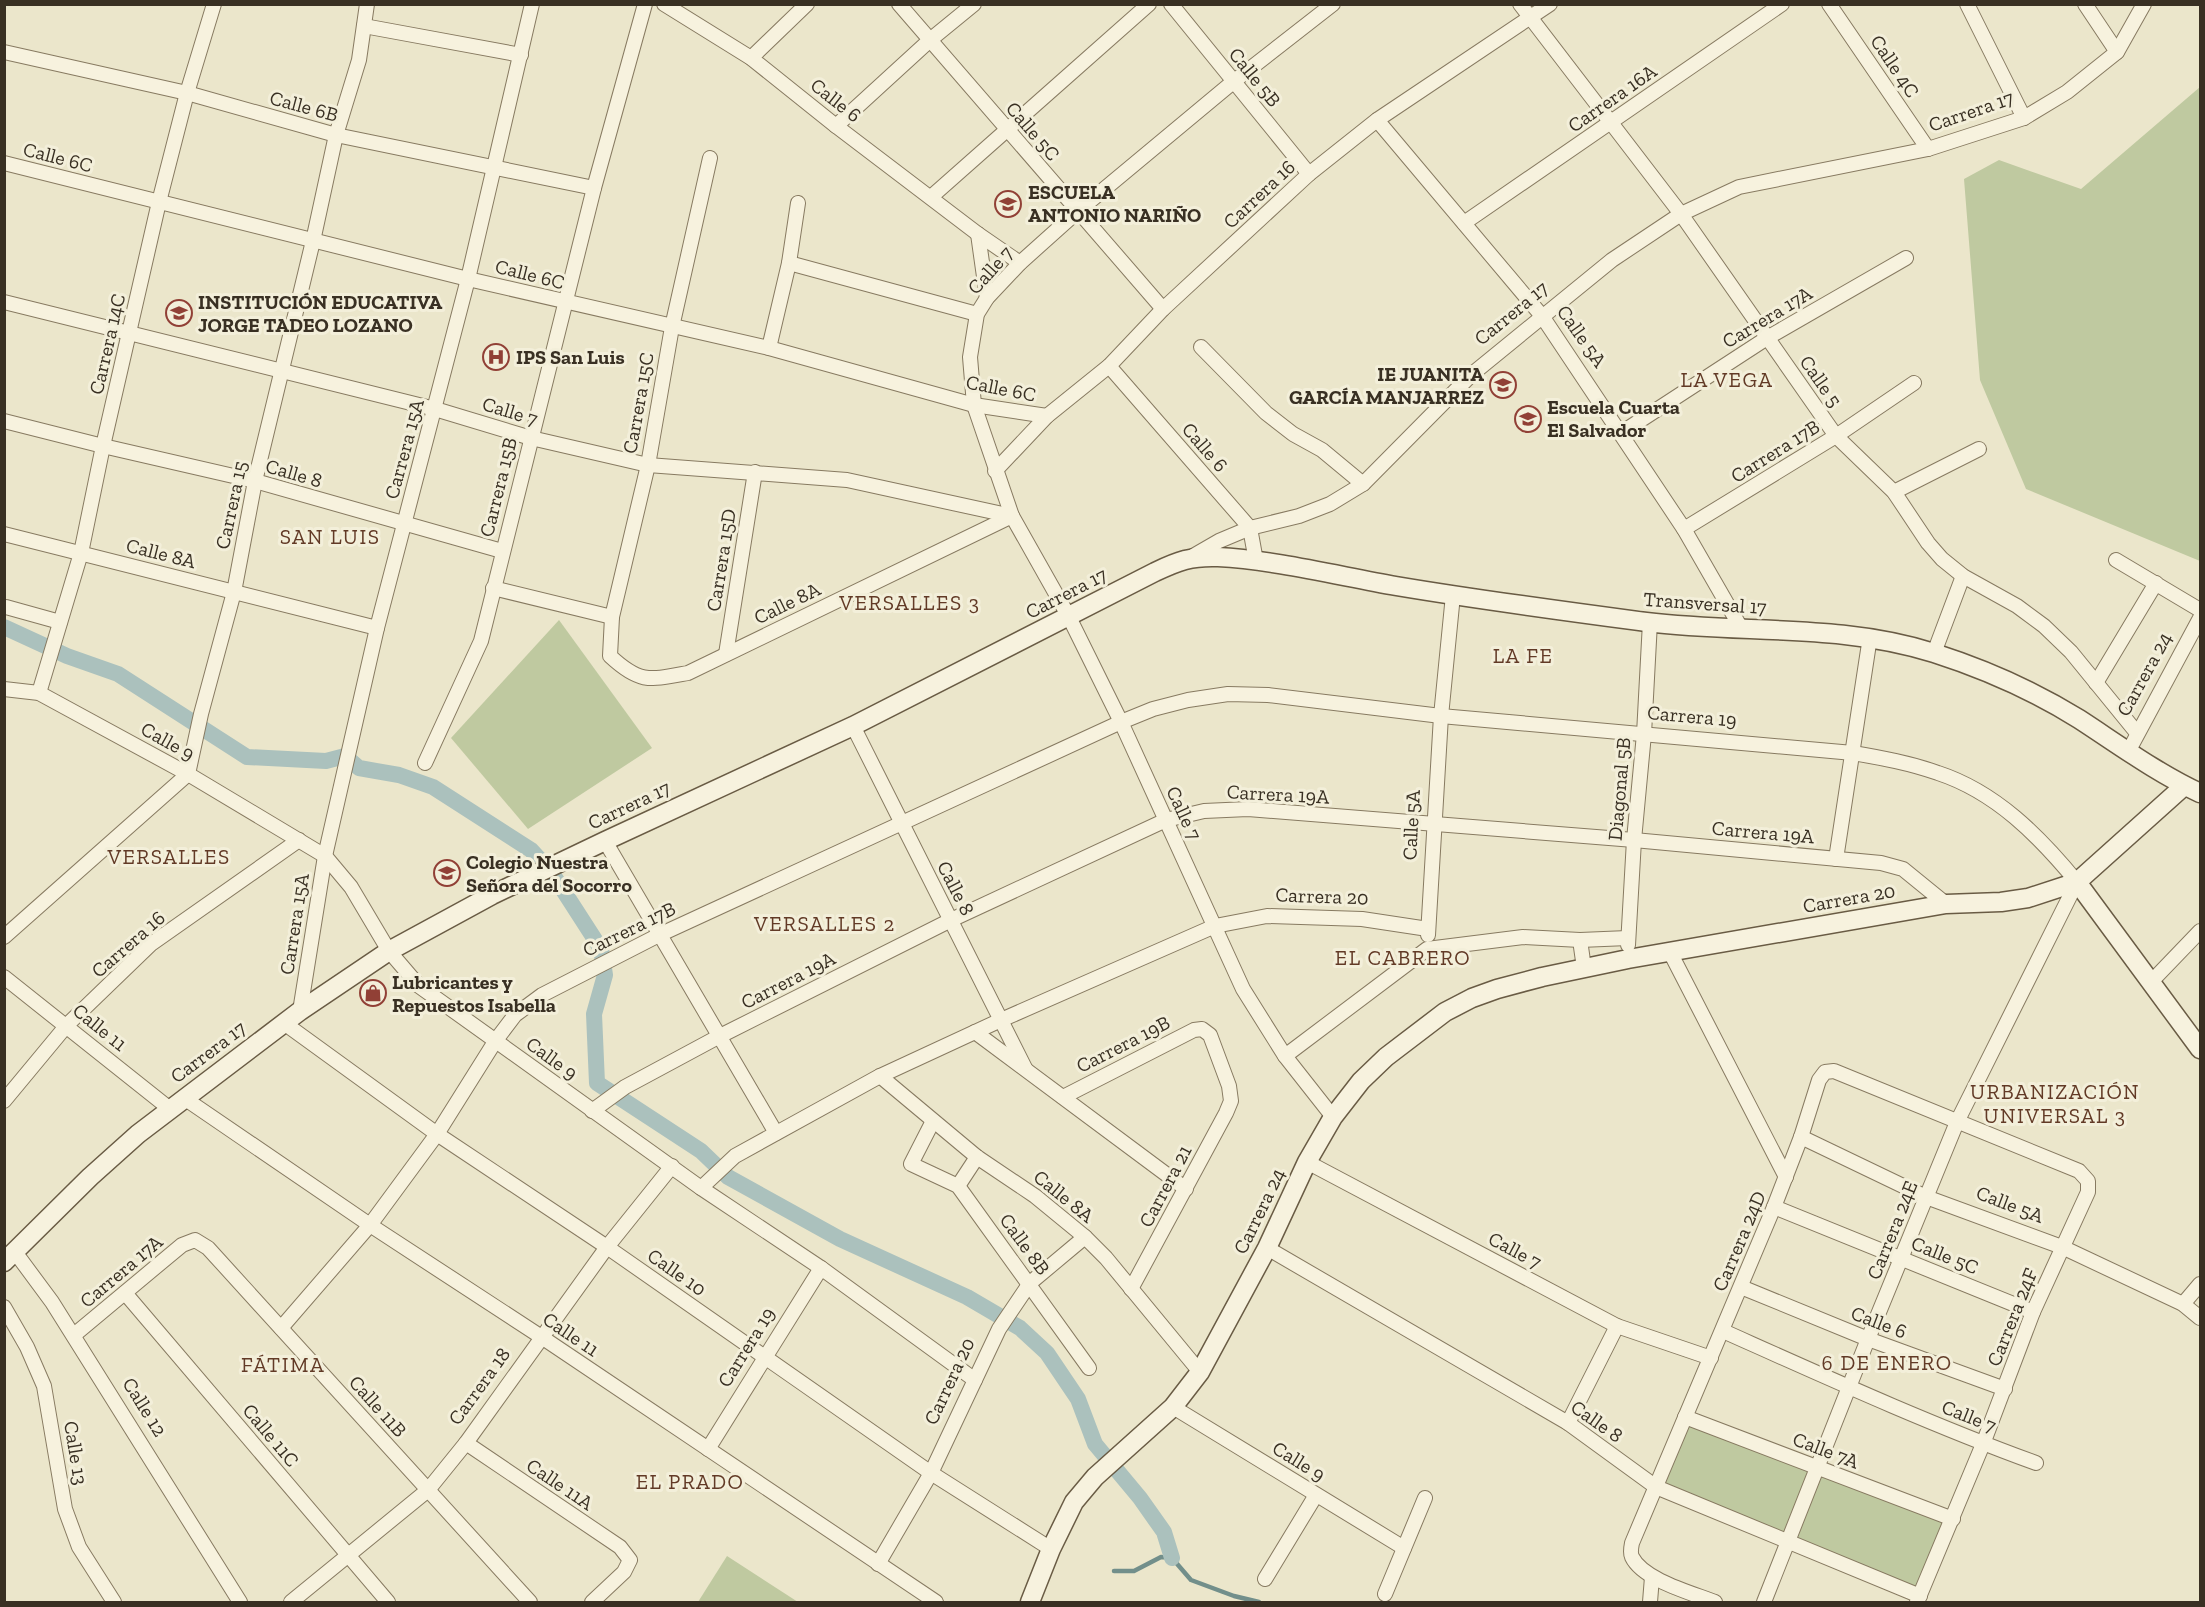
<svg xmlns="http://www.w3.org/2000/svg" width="2205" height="1607" font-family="'Zilla Slab',serif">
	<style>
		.green { fill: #bfc9a0 }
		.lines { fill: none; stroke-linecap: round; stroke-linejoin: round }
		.stream { stroke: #728f8b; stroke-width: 4.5 }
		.canal { stroke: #abc1bd; stroke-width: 16 }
		.street-casing { stroke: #877a61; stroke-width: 16 }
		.secondary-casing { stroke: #695b44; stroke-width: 21 }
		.street { stroke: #f7f2de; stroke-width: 14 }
		.secondary { stroke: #f7f2de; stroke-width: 18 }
		.labels { text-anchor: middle; stroke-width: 6; stroke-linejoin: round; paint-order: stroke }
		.street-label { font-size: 20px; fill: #393023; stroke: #f3efda }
		.poi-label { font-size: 20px; font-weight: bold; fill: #393023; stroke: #f3efda; text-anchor: start }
		.neighbourhood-label { font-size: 21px; letter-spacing: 1.5px; fill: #623a26; stroke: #f3efda }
	</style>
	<rect width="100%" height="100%" fill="#ebe6cb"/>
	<g class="green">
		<polygon points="2200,87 2200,561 2026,489 1980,380 1964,179 1999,160 2081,189"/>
		<polygon points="559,620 652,748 528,829 451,738"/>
		<polygon points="1685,1417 1953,1519 1920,1596 1656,1487"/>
		<polygon points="727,1556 798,1602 698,1602"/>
	</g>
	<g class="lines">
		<polyline class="stream" points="1114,1571 1134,1571 1161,1557 1172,1558 1191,1580 1234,1596 1259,1602"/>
		<polyline class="canal" points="4,627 67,656 118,674 247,757 326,761 345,756 359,768 399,775 433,787 531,850 552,873 601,949 605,975 594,1014 597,1083 701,1151 728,1177 840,1239 967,1297 1020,1328 1047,1353 1078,1399 1095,1444 1140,1498 1164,1532 1172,1558"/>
		<defs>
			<g id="street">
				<polyline points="664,4 751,58 836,126 978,234 1020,263"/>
				<polyline points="899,4 1163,309"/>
				<polyline points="1171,4 1309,174"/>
				<polyline points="1520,4 1681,214 1836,436 1894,492 1928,543 1942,559 1963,576 2017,606 2044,626 2071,652 2137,733"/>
				<polyline points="1829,4 1928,149"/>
				<polyline points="1967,4 2024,118"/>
				<polyline points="2085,4 2117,52"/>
				<polyline points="364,26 521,55"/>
				<polyline points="4,52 187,93 336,135 594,188"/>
				<polyline points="751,58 807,4"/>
				<polyline points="1377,120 1542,316 1684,529 1741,628"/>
				<polyline points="836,126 930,40 974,4"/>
				<path d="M710 158 672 327 648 465 612 617 610 656C640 684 650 680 688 673L1012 516"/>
				<polyline points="4,163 468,279 769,348 974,405 1047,416"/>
				<polyline points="931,197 1149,4"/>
				<polyline points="1464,223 1782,4"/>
				<polyline points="978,234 987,298"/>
				<polyline points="789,263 977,314"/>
				<polyline points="4,302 435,409 531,438 648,465 847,480 1012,516"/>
				<polyline points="1201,347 1266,413 1293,434 1322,450 1363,484"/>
				<polyline points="769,348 789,263 798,203"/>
				<polyline points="1109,366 1250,528 1256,561"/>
				<polyline points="4,421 103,446 255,481 502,551"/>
				<polyline points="1621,433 1767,338 1906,258"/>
				<polyline points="995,471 1047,416 1109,366 1163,309 1309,174 1377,120 1550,4"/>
				<polyline points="1894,492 1979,449"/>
				<polyline points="1684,529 1836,436 1914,383"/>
				<polyline points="4,534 377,628"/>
				<polyline points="1193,556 1219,541 1250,528 1299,516 1330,504 1363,484 1471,375 1612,260 1681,214 1739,187 1928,149 2024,118 2067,92 2117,52 2144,4"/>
				<polyline points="2116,560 2200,610"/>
				<polyline points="493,588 612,617"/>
				<polyline points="6,607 60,622"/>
				<polyline points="1934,653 1963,576"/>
				<polyline points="726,654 755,472"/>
				<polyline points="2096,683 2156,583"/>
				<polyline points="4,689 39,693 188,774 325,856 351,887 389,951 419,986 701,1188 821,1268 975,1380"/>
				<polyline points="39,693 81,553 103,446 159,202 187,93 214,4"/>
				<polyline points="853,726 1025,1068"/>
				<polyline points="2128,752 2200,618"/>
				<polyline points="425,763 481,641 594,188 645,4"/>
				<polyline points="605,841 776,1133"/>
				<polyline points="1836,859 1870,637"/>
				<polyline points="1428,935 1441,716 1453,595"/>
				<polyline points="4,937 188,774 201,714 234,592 255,481 313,241 336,135 359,60 367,4"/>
				<polyline points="1580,940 1584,968"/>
				<polyline points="1628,945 1634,840 1644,734 1650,622"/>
				<polyline points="1670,952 1786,1177"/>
				<polyline points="4,977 170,1109"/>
				<polyline points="2151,982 2200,931"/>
				<polyline points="300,1011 325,856 377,628 468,279 532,4"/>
				<polyline points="284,1023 437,1134 607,1247 931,1473 1051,1549"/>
				<polyline points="975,1032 1186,1189"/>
				<polyline points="1285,1056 1427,949 1523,937 1580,940 1628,938"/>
				<polyline points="880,1076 977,1157 1035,1196 1085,1237 1106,1258 1200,1372"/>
				<polyline points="1063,1097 1194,1030 1202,1029 1210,1035 1229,1086 1231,1101 1226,1113 1131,1289"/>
				<polyline points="184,1098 370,1225 543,1338 936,1602"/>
				<polyline points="4,1101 67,1025 151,944 299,840"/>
				<polyline points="592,1111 625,1087 718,1037 951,920 1166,820 1204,811 1248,809 1634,840 1881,863 1903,869 1946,904"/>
				<polyline points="1333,1117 1285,1056 1243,989 1121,722 1069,617 1012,516 974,405 970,357 977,314 987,298 1020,263 1078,211 1233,82 1333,4"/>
				<polyline points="933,1121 911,1164 958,1186 1089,1368"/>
				<polyline points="1801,1137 1926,1197 2062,1247 2183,1304 2200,1318"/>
				<polyline points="1307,1162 1617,1326 1711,1358"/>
				<polyline points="958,1186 977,1157"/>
				<polyline points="701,1188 735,1156 880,1076 1001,1020 1215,926 1267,916 1362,919 1428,929"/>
				<polyline points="1774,1207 2033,1312"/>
				<polyline points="1267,1248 1568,1423 1656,1487 1920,1596"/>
				<polyline points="15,1252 52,1302 240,1602"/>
				<polyline points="1741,1287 1868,1339 2005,1389"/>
				<polyline points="125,1293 388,1602"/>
				<polyline points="2183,1304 2200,1284"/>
				<polyline points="4,1307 27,1347 44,1386 65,1509 79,1547 114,1602"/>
				<path d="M281 1328 370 1225 437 1134 496 1040 515 1015 542 995 659 935 1121 722 1153 709 1188 700 1228 694 1268 695 1441 716 1853 753C1882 758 1910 763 1938 773 1996 792 2039 836 2077 882L1957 1122 1868 1339 1764 1602"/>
				<path d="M1723 1331C1826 1377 1929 1424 2036 1463"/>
				<polyline points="74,1335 182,1245 195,1240 208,1248 530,1602"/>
				<polyline points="1173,1407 1404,1548"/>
				<polyline points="1685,1417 1953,1519"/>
				<polyline points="1568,1423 1617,1326"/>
				<polyline points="466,1443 620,1547 630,1560 624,1572 592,1602"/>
				<polyline points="708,1449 821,1268"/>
				<polyline points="878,1564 931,1473 999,1329 1030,1283 1085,1237"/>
				<polyline points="1265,1579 1316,1495"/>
				<polyline points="1385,1594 1425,1498"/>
				<polyline points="291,1602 428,1490 466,1443 607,1247 672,1166"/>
				<polyline points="1650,1602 1652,1577"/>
				<path d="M1715 1602C1692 1593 1643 1580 1632 1557 1630 1553 1631 1548 1632 1543L1774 1207 1801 1137 1819 1080 1825 1072 1834 1071 2079 1171 2088 1181V1192L2033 1312 1983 1444 1917 1602"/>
			</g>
			<g id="secondary">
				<polyline points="2077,882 2200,1049"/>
				<path d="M4 1262 90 1177 138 1134 300 1011 389 951 492 895 605 841 853 726 1155 572C1178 561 1191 556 1218 557 1275 560 1339 576 1396 586 1479 600 1563 611 1646 622 1742 634 1841 623 1934 653 1984 669 2034 691 2079 719 2119 745 2157 773 2200 793"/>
				<polyline points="1030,1602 1051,1549 1074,1502 1095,1477 1173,1407 1200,1372 1267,1248 1307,1162 1333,1117 1361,1081 1386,1057 1445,1012 1472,998 1497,989 1542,977 1628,959 1946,904 2001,902 2028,898 2077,882 2184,786"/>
			</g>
		</defs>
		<use href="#street" class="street-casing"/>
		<use href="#secondary" class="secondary-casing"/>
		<use href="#street" class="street"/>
		<use href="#secondary" class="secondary"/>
	</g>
	<defs>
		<symbol id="school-ring" viewBox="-11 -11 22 22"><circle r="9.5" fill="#f3efda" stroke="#914036" stroke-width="1.5"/><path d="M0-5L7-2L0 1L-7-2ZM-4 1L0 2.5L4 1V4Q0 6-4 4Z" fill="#914036"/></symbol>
		<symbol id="university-ring" viewBox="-11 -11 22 22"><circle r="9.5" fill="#f3efda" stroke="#914036" stroke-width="1.5"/><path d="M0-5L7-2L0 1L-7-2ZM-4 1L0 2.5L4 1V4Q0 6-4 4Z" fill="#914036"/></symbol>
		<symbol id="hospital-ring" viewBox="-11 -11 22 22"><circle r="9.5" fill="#f3efda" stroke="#914036" stroke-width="1.5"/><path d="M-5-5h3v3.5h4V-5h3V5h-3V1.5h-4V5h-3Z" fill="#914036"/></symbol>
		<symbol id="shop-ring" viewBox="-11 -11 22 22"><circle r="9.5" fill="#f3efda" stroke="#914036" stroke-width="1.5"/><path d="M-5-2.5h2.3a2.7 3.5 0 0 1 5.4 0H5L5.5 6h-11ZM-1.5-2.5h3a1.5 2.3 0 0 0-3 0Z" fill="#914036"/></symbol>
	</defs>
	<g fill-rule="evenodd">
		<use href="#school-ring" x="993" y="189" width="30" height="30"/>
		<use href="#university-ring" x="164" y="298" width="30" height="30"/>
		<use href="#hospital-ring" x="481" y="342" width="30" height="30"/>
		<use href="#school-ring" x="1488" y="370" width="30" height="30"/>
		<use href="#school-ring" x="1513" y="404" width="30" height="30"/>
		<use href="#school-ring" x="432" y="858" width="30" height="30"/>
		<use href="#shop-ring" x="358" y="978" width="30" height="30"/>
	</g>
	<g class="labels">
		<g class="street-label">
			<text transform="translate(1895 66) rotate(56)" y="7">Calle 4C</text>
			<text transform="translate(1255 77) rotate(51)" y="7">Calle 5B</text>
			<text transform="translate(1612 98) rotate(-35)" y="7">Carrera 16A</text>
			<text transform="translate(836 100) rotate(38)" y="7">Calle 6</text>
			<text transform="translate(304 106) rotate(15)" y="7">Calle 6B</text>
			<text transform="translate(1971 111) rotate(-19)" y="7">Carrera 17</text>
			<text transform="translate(1033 131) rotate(49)" y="7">Calle 5C</text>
			<text transform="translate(58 157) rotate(14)" y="7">Calle 6C</text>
			<text transform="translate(1259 194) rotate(-43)" y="7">Carrera 16</text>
			<text transform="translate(990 270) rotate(-48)" y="7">Calle 7</text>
			<text transform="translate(530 274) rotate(14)" y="7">Calle 6C</text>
			<text transform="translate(1511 313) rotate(-39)" y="7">Carrera 17</text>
			<text transform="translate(1767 317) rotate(-31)" y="7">Carrera 17A</text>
			<text transform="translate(1582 336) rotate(55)" y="7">Calle 5A</text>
			<text transform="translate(107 344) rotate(-77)" y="7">Carrera 14C</text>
			<text transform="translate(1821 381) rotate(55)" y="7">Calle 5</text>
			<text transform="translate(1001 388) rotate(11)" y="7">Calle 6C</text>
			<text transform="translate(638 403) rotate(-80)" y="7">Carrera 15C</text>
			<text transform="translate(510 411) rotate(17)" y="7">Calle 7</text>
			<text transform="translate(1205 447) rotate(49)" y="7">Calle 6</text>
			<text transform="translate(404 449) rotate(-75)" y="7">Carrera 15A</text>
			<text transform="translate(1775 451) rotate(-32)" y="7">Carrera 17B</text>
			<text transform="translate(294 473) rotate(16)" y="7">Calle 8</text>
			<text transform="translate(498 487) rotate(-76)" y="7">Carrera 15B</text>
			<text transform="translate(231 505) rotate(-78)" y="7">Carrera 15</text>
			<text transform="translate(161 553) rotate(14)" y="7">Calle 8A</text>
			<text transform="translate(721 560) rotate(-81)" y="7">Carrera 15D</text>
			<text transform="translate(1066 593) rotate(-27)" y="7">Carrera 17</text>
			<text transform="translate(787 603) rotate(-26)" y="7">Calle 8A</text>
			<text transform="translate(1705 603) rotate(4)" y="7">Transversal 17</text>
			<text transform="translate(2144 674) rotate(-61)" y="7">Carrera 24</text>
			<text transform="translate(1692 716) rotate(5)" y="7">Carrera 19</text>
			<text transform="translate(168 741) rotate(29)" y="7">Calle 9</text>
			<text transform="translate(1619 789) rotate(-85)" y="7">Diagonal 5B</text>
			<text transform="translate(1278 794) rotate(3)" y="7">Carrera 19A</text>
			<text transform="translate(629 805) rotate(-25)" y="7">Carrera 17</text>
			<text transform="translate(1184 813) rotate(65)" y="7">Calle 7</text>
			<text transform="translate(1411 825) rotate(-87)" y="7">Calle 5A</text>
			<text transform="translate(1763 832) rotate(5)" y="7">Carrera 19A</text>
			<text transform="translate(956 888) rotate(63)" y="7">Calle 8</text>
			<text transform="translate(1322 896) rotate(2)" y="7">Carrera 20</text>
			<text transform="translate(1849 898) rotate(-10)" y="7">Carrera 20</text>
			<text transform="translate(294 924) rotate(-81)" y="7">Carrera 15A</text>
			<text transform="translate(629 929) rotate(-26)" y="7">Carrera 17B</text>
			<text transform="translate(128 944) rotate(-41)" y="7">Carrera 16</text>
			<text transform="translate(788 980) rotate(-27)" y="7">Carrera 19A</text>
			<text transform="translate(100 1027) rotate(39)" y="7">Calle 11</text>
			<text transform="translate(1123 1044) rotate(-27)" y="7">Carrera 19B</text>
			<text transform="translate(208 1052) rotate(-37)" y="7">Carrera 17</text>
			<text transform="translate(552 1058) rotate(36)" y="7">Calle 9</text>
			<text transform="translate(1165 1186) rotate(-62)" y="7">Carrera 21</text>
			<text transform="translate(1064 1196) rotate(39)" y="7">Calle 8A</text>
			<text transform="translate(2010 1204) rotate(21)" y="7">Calle 5A</text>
			<text transform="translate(1259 1211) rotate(-64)" y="7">Carrera 24</text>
			<text transform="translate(1892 1230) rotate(-68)" y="7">Carrera 24E</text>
			<text transform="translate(1739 1241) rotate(-67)" y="7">Carrera 24D</text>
			<text transform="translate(1025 1244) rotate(54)" y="7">Calle 8B</text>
			<text transform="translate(1515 1250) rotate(28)" y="7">Calle 7</text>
			<text transform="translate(1945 1255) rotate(22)" y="7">Calle 5C</text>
			<text transform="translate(121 1271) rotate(-40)" y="7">Carrera 17A</text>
			<text transform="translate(677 1272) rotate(35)" y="7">Calle 10</text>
			<text transform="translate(2012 1317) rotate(-68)" y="7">Carrera 24F</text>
			<text transform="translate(1879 1322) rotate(21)" y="7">Calle 6</text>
			<text transform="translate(571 1334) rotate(34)" y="7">Calle 11</text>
			<text transform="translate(746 1347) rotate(-58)" y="7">Carrera 19</text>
			<text transform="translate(949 1381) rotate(-65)" y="7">Carrera 20</text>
			<text transform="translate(479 1386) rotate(-54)" y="7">Carrera 18</text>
			<text transform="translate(378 1406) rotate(48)" y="7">Calle 11B</text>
			<text transform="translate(145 1407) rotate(58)" y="7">Calle 12</text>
			<text transform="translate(1969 1416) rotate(22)" y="7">Calle 7</text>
			<text transform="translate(1597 1421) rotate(35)" y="7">Calle 8</text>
			<text transform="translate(271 1435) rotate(50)" y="7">Calle 11C</text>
			<text transform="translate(1826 1450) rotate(21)" y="7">Calle 7A</text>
			<text transform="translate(76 1453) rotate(81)" y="7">Calle 13</text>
			<text transform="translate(1299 1461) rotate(32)" y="7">Calle 9</text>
			<text transform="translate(560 1484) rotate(34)" y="7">Calle 11A</text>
		</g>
		<g class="poi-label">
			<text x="1028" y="199">ESCUELA<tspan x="1028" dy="23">ANTONIO NARIÑO</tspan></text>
			<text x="198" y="309">INSTITUCIÓN EDUCATIVA<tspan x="198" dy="23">JORGE TADEO LOZANO</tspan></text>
			<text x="516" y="364">IPS San Luis</text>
			<text x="1484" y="381" text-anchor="end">IE JUANITA<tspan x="1484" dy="23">GARCÍA MANJARREZ</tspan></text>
			<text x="1547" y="414">Escuela Cuarta<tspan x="1547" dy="23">El Salvador</tspan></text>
			<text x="466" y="869">Colegio Nuestra<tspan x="466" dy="23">Señora del Socorro</tspan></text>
			<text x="392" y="989">Lubricantes y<tspan x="392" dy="23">Repuestos Isabella</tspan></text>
		</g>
		<g class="neighbourhood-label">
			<text x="1727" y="387">LA VEGA</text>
			<text x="330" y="544">SAN LUIS</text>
			<text x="910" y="610">VERSALLES 3</text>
			<text x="1523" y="663">LA FE</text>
			<text x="169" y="864">VERSALLES</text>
			<text x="825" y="931">VERSALLES 2</text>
			<text x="1403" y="965">EL CABRERO</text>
			<text x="2055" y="1099">URBANIZACIÓN<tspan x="2055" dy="24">UNIVERSAL 3</tspan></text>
			<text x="1887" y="1370">6 DE ENERO</text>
			<text x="283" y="1372">FÁTIMA</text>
			<text x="690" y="1489">EL PRADO</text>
		</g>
	</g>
	<rect width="2205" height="1607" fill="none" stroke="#393023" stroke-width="12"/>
</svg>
